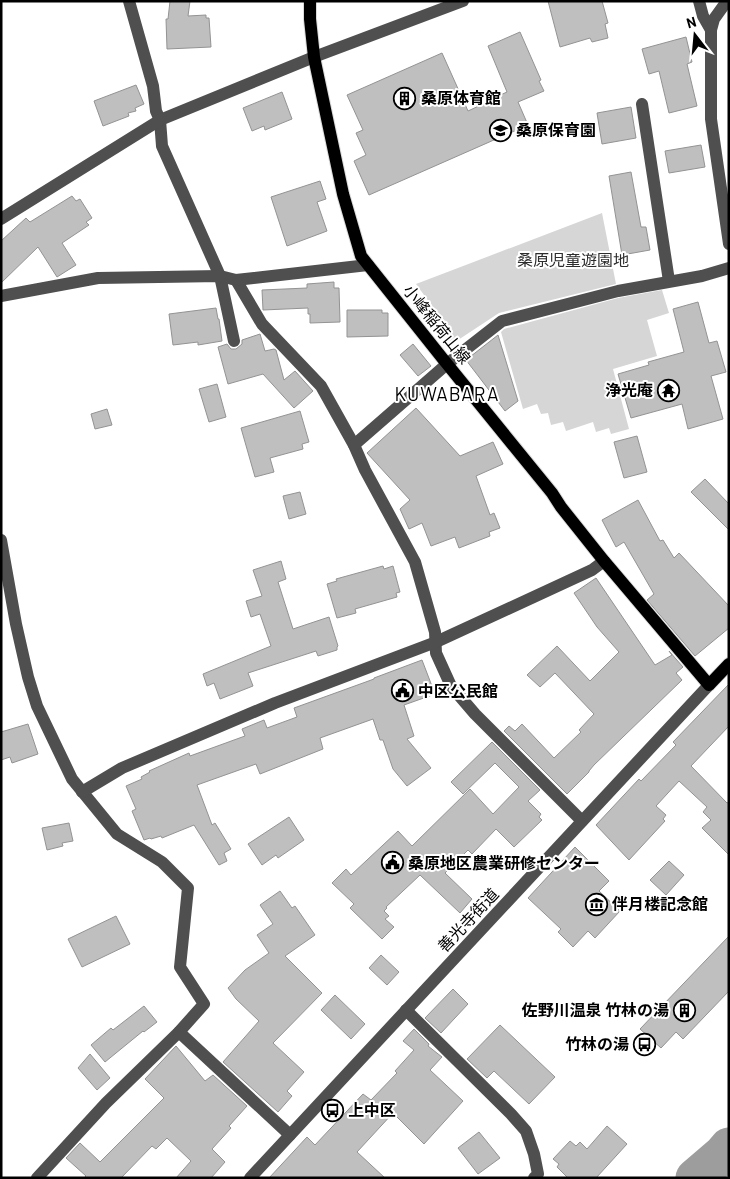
<svg xmlns="http://www.w3.org/2000/svg" width="730" height="1179" font-family="Barlow,'Noto Sans JP',sans-serif">
	<style>
		.green { fill: #d6d6d6 }
		.lines { fill: none; stroke-linecap: round; stroke-linejoin: round }
		.river { stroke: #9d9d9d; stroke-width: 39 }
		.building { fill: #bfbfbf; stroke: #939393 }
		.major-casing { stroke: #dbdbdb; stroke-width: 14 }
		.minor { stroke: #4f4f4f; stroke-width: 12 }
		.major { stroke: #000; stroke-width: 12 }
		.labels { text-anchor: middle; stroke-width: 4; stroke-linejoin: round; paint-order: stroke }
		.poi-label { font-size: 16px; font-weight: bold; fill: #000; stroke: #fff; text-anchor: start }
		.park-label { font-size: 16px; fill: #2d2d2d; stroke: #fff }
		.street-label { font-size: 16px; fill: #000; stroke: #fff }
		.quarter-label { font-size: 19px; letter-spacing: 1px; fill: #000; stroke: #fff }
	</style>
	<rect width="100%" height="100%" fill="#fff"/>
	<g class="green">
		<polygon points="602,213 616,284 499,313 455,342 452,343 448,338 440,317 416,284"/>
		<polygon points="662,290 669,313 647,320 657,356 613,369 629,429 611,434 609,428 596,432 593,422 566,431 563,422 551,425 548,413 541,414 537,404 523,409 501,332 504,329 618,298"/>
	</g>
	<g class="lines">
		<polyline class="river" points="695,1178 723,1154 729,1147"/>
	</g>
	<g class="building">
		<polygon points="170,1 190,1 188,16 206,15 206,18 209,18 211,47 167,49 166,19 168,19"/>
		<polygon points="548,1 602,1 608,23 605,24 608,38 592,42 590,38 560,47"/>
		<polygon points="520,32 541,80 539,81 544,91 518,102 528,125 369,195 354,161 366,155 356,133 363,130 347,95 442,53 468,111 496,98 496,97 507,92 488,46"/>
		<polygon points="686,37 692,62 687,64 697,106 669,113 659,71 649,74 642,49"/>
		<polygon points="136,85 144,104 135,108 136,111 128,113 129,116 103,126 94,101"/>
		<polygon points="282,92 292,119 265,130 264,126 252,131 243,108"/>
		<polygon points="631,107 636,138 602,144 597,113"/>
		<polygon points="701,145 705,167 669,173 665,151"/>
		<polygon points="631,172 641,227 646,227 650,250 622,255 609,176"/>
		<polygon points="320,181 326,199 317,202 327,231 287,246 271,197"/>
		<polygon points="72,196 76,201 80,199 92,218 86,222 89,225 62,243 76,265 57,277 38,247 1,283 1,241 26,218 30,222"/>
		<polygon points="334,282 334,288 339,288 340,322 310,323 310,314 308,314 308,308 263,310 262,290 307,288 307,284"/>
		<polygon points="698,302 709,343 717,341 726,372 711,376 723,419 688,429 682,404 631,418 618,374 649,365 648,362 684,352 673,309"/>
		<polygon points="216,308 218,319 219,319 222,341 198,345 198,342 173,345 169,314"/>
		<polygon points="347,310 382,310 382,313 388,313 388,336 347,337"/>
		<polygon points="260,334 265,351 274,349 276,350 284,380 295,371 313,391 294,408 263,374 228,384 218,347 227,344 231,349 236,349 242,344 242,340"/>
		<polygon points="498,335 518,401 505,411 466,360"/>
		<polygon points="413,344 431,366 418,376 400,355"/>
		<polygon points="217,384 226,417 209,422 199,389"/>
		<polygon points="416,408 460,456 493,442 503,464 476,476 490,515 494,513 500,528 489,532 490,536 459,548 455,537 431,546 422,523 409,529 400,509 410,500 367,453"/>
		<polygon points="107,409 112,425 95,429 91,414"/>
		<polygon points="300,411 309,442 302,444 303,449 270,458 274,472 255,477 241,428"/>
		<polygon points="637,436 647,472 624,478 614,442"/>
		<polygon points="705,479 729,504 729,530 691,492"/>
		<polygon points="300,492 306,514 289,519 283,496"/>
		<polygon points="638,500 660,541 663,540 674,558 679,553 729,606 729,628 695,656 647,600 654,594 624,542 616,547 602,520"/>
		<polygon points="281,561 286,579 278,582 293,629 329,617 338,646 337,647 337,650 318,656 316,651 248,673 253,686 220,699 214,683 207,686 203,674 271,646 260,614 251,617 246,601 262,596 253,570"/>
		<polygon points="383,566 384,569 393,566 400,592 396,593 397,597 355,609 356,613 337,618 327,584 337,581 336,579"/>
		<polygon points="596,578 655,665 672,655 669,651 683,667 676,673 682,680 594,765 589,771 589,772 567,794 504,731 509,726 515,731 522,724 554,758 581,732 579,730 594,714 555,673 540,687 527,675 557,646 590,681 619,652 597,627 574,593"/>
		<polygon points="422,660 435,694 404,705 414,736 407,739 431,768 407,786 393,769 383,740 380,740 373,719 320,738 323,749 260,774 256,764 197,785 212,825 215,823 231,849 224,853 227,861 219,865 194,825 162,838 161,836 151,839 150,838 144,840 132,811 136,809 126,786 142,779 141,777 150,772 149,771 189,753 190,756 245,736 242,729 264,720 267,728 297,717 294,708 374,679 374,678"/>
		<polygon points="729,684 729,726 691,766 727,803 729,802 729,855 702,828 711,820 703,812 707,807 679,781 656,806 666,815 663,819 665,821 629,860 596,825 639,779 641,781 676,745 673,742"/>
		<polygon points="28,724 38,754 12,763 10,757 1,760 1,732"/>
		<polygon points="492,742 540,790 528,801 541,814 539,817 542,820 514,847 496,829 472,854 468,850 445,873 472,899 460,913 420,875 386,907 387,908 384,911 389,916 385,919 394,927 382,939 350,908 354,904 332,883 346,869 351,875 398,831 412,846 470,789 493,814 519,787 495,763 463,794 451,782"/>
		<polygon points="289,817 304,840 278,858 276,855 262,865 248,844"/>
		<polygon points="69,823 73,841 62,843 63,846 47,850 42,828"/>
		<polygon points="575,847 609,881 599,891 620,911 595,938 588,931 573,947 558,932 561,929 528,898"/>
		<polygon points="669,861 684,875 666,895 650,880"/>
		<polygon points="280,891 292,908 295,906 315,935 285,956 322,993 273,1043 304,1072 287,1091 292,1096 278,1112 223,1062 259,1021 236,999 228,988 245,970 269,953 257,935 273,924 260,905"/>
		<polygon points="116,916 130,944 82,967 68,939"/>
		<polygon points="729,936 729,991 683,1039 676,1032 661,1048 640,1029"/>
		<polygon points="381,955 399,972 387,985 369,968"/>
		<polygon points="453,989 468,1004 441,1033 425,1018"/>
		<polygon points="335,995 365,1024 351,1039 321,1010"/>
		<polygon points="144,1006 157,1022 144,1032 143,1031 105,1062 91,1045 111,1028 113,1030"/>
		<polygon points="500,1025 555,1077 529,1104 494,1071 487,1078 467,1059"/>
		<polygon points="414,1029 429,1044 428,1046 442,1057 430,1070 463,1101 424,1144 393,1113 357,1152 385,1178 269,1178 307,1137 315,1145 363,1094 371,1100 397,1073 395,1071 414,1050 403,1041"/>
		<polygon points="176,1046 205,1081 213,1075 247,1106 229,1126 231,1128 212,1149 225,1162 211,1178 176,1178 191,1161 167,1138 156,1149 152,1146 121,1178 84,1178 86,1176 66,1158 80,1143 100,1162 164,1098 145,1079"/>
		<polygon points="90,1054 110,1078 97,1090 78,1068"/>
		<polygon points="607,1126 627,1144 596,1178 568,1178 557,1167 559,1164 553,1159 570,1141 576,1146 580,1142 587,1149"/>
		<polygon points="479,1132 500,1158 478,1174 458,1148"/>
	</g>
	<g class="lines">
		<defs>
			<polyline id="major" points="310,1 310,19 314,57 343,194 361,256 443,359 552,493 561,507 604,561 709,685 729,664"/>
		</defs>
		<use href="#major" class="major-casing"/>
		<g class="minor">
			<polyline points="129,1 153,86 156,111 160,120 162,146 220,276 234,341"/>
			<polyline points="699,1 703,16 711,30 711,119 729,244"/>
			<polyline points="711,30 714,19 727,1"/>
			<polyline points="642,104 669,281"/>
			<polyline points="1,219 160,120 314,57 463,1"/>
			<polyline points="236,280 262,324 321,386 354,445 365,470 415,562 435,632 436,653 451,686 475,714 582,821"/>
			<polyline points="1,296 98,278 220,276 236,280 368,265"/>
			<polyline points="354,445 447,364 502,321 618,291 702,276 729,268"/>
			<polyline points="1,540 16,624 28,677 37,706 72,779 117,834 162,862 188,888 180,967 204,1004 179,1032 106,1103 37,1178"/>
			<polyline points="82,792 122,768 275,703 436,642 592,570 604,561"/>
			<polyline points="406,1010 511,1114 526,1131 534,1154 538,1174 534,1178"/>
			<polyline points="179,1032 290,1135"/>
			<polyline points="250,1178 709,685"/>
		</g>
		<use href="#major" class="major"/>
	</g>
	<defs>
		<symbol id="building-ring" viewBox="-11 -11 22 22"><circle r="9.5" fill="#fff" stroke="#000" stroke-width="1.5"/><path d="M-4-6H4V6H1V3H-1V6H-4ZM-2.5-4.3h1.7v1.8h-1.7ZM.8-4.3h1.7v1.8H.8ZM-2.5-1h1.7V.8h-1.7ZM.8-1h1.7V.8H.8Z" fill="#000"/></symbol>
		<symbol id="school-ring" viewBox="-11 -11 22 22"><circle r="9.5" fill="#fff" stroke="#000" stroke-width="1.5"/><path d="M0-5L7-2L0 1L-7-2ZM-4 1L0 2.5L4 1V4Q0 6-4 4Z" fill="#000"/></symbol>
		<symbol id="temple-ring" viewBox="-11 -11 22 22"><circle r="9.5" fill="#fff" stroke="#000" stroke-width="1.5"/><path d="M0-6L5-2H3V0L6.5 2.5H4V6H1.5V3h-3V6H-4V2.5H-6.5L-3 0V-2H-5Z" fill="#000"/></symbol>
		<symbol id="civic-ring" viewBox="-11 -11 22 22"><circle r="9.5" fill="#fff" stroke="#000" stroke-width="1.5"/><path d="M-.6-6.5H3V-4.5H.6V-3L4-1V1h2V6H-6V1h2V-1L-.6-3ZM-1.2 2.5V6h2.4V2.5Z" fill="#000"/></symbol>
		<symbol id="museum-ring" viewBox="-11 -11 22 22"><circle r="9.5" fill="#fff" stroke="#000" stroke-width="1.5"/><path d="M0-6L6-3V-2H-6V-3ZM-5-1h2V3h-2ZM-1-1h2V3h-2ZM3-1h2V3H3ZM-6 4H6V6H-6Z" fill="#000"/></symbol>
		<symbol id="bus-ring" viewBox="-11 -11 22 22"><circle r="9.5" fill="#fff" stroke="#000" stroke-width="1.5"/><path d="M-5-6H5V4H4V6H2V4H-2V6H-4V4H-5ZM-3.5-4V0h7V-4ZM-3.5 1.2v1.5H-2V1.2ZM2 1.2v1.5H3.5V1.2Z" fill="#000"/></symbol>
	</defs>
	<g fill-rule="evenodd">
		<use href="#building-ring" x="392" y="86" width="25" height="25"/>
		<use href="#school-ring" x="488" y="118" width="25" height="25"/>
		<use href="#temple-ring" x="656" y="378" width="25" height="25"/>
		<use href="#civic-ring" x="390" y="678" width="25" height="25"/>
		<use href="#civic-ring" x="380" y="850" width="25" height="25"/>
		<use href="#museum-ring" x="584" y="892" width="25" height="25"/>
		<use href="#building-ring" x="672" y="998" width="25" height="25"/>
		<use href="#bus-ring" x="632" y="1032" width="25" height="25"/>
		<use href="#bus-ring" x="320" y="1098" width="25" height="25"/>
	</g>
	<g class="labels">
		<g class="poi-label">
			<text x="421" y="104">桑原体育館</text>
			<text x="516" y="136">桑原保育園</text>
			<text x="653" y="396" text-anchor="end">浄光庵</text>
			<text x="418" y="697">中区公民館</text>
			<text x="408" y="869">桑原地区農業研修センター</text>
			<text x="612" y="910">伴月楼記念館</text>
			<text x="669" y="1016" text-anchor="end">佐野川温泉 竹林の湯</text>
			<text x="629" y="1050" text-anchor="end">竹林の湯</text>
			<text x="348" y="1116">上中区</text>
		</g>
		<g class="park-label">
			<text x="573" y="266">桑原児童遊園地</text>
		</g>
		<g class="street-label">
			<text transform="translate(437 324) rotate(51)" y="6">小峰稲荷山線</text>
			<text transform="translate(468 920) rotate(-47)" y="6">善光寺街道</text>
		</g>
		<g class="quarter-label">
			<text x="447" y="401">KUWABARA</text>
		</g>
	</g>
	<rect width="730" height="1179" fill="none" stroke="#000000" stroke-width="5"/>
	<g transform="translate(695 35) rotate(344)" stroke="#ffffff" stroke-width="4" paint-order="stroke">
	<path d="M0-4L9 19L0 12L-9 19Z" fill="#000000"/>
	<text y="-8" font-size="14" font-weight="bold" text-anchor="middle" fill="#000000">N</text>
	</g>
</svg>
